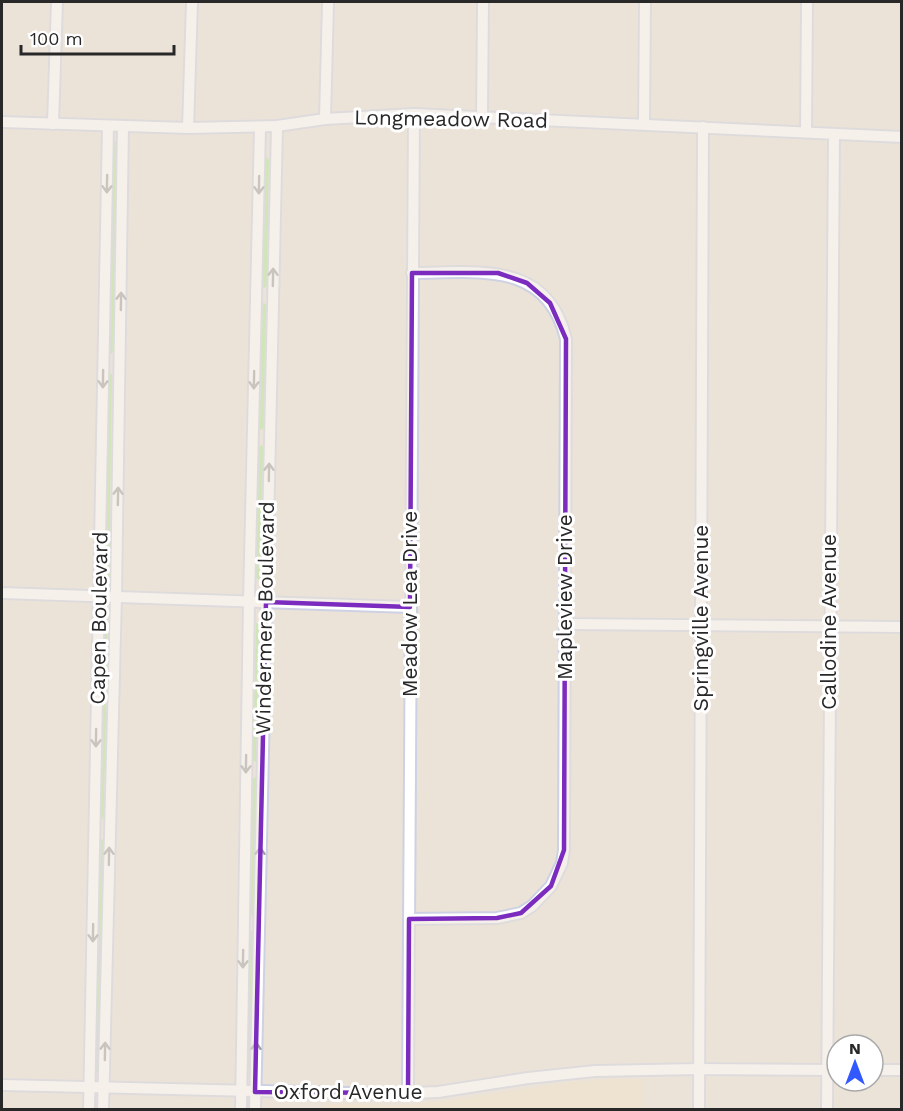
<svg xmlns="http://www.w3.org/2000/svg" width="903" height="1111" font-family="'Work Sans',sans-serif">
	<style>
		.education { fill: #f0e2c5 }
		.green { fill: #ade98e }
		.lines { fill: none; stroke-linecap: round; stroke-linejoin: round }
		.minor-casing { stroke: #cdd1e3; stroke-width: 14 }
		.minor { stroke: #fff; stroke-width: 10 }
		.oneway { stroke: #9e9e9e }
		.marked { fill: none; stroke: #7b2cbf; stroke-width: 4.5; stroke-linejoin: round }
		.labels { text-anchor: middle; stroke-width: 6; stroke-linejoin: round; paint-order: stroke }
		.street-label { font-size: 21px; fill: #282828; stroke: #fff }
	</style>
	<rect width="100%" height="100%" fill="#ece3d8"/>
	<polygon class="education" points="616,1079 643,1079 642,1109 327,1109 326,1104 396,1105 448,1101 571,1082"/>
	<g class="green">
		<polygon points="115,141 117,143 113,352 111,354 109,352 113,143"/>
		<polygon points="267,157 269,160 267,286 264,288 261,285 264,158"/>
		<polygon points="264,303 267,305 264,428 261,430 258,428 261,305"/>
		<polygon points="111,373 112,375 109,582 105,582 109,375"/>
		<polygon points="261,445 264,448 262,577 259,580 255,577 258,448"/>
		<polygon points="106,608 108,610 104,817 102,819 101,817 104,610"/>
		<polygon points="256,623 261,625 258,760 255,762 252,759"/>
		<polygon points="255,777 258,780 255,914 252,916 249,914 252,780"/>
		<polygon points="102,839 104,841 99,1072 98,1073 96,1072 100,841"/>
		<polygon points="252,931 254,932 251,1069 249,1070 246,1067 249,933"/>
	</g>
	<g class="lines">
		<defs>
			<g id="minor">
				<polyline points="482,117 483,2"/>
				<polyline points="325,119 328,2"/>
				<polyline points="2,122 188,128 277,126 325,119 414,114 902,137"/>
				<polyline points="53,124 57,2"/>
				<polyline points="644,124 645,2"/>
				<polyline points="188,128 192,2"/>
				<polyline points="806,132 807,2"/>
				<polyline points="2,593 410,607"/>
				<polyline points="566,624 902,627"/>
				<path d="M409 919 497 918 521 913 532 906 551 886 562 863 564 850 566 339C547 259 476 273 412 273"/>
				<polyline points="873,1070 902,1070"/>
				<polyline points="2,1085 388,1094 438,1092 528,1078 595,1071 699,1069 837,1070"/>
				<polyline points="408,1093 414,114"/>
				<polyline points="89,1110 108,126"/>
				<polyline points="103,1110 116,596 123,126"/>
				<polyline points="241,1110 249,601 260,127"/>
				<polyline points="255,1110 277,126"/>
				<polyline points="699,1110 703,127"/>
				<polyline points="827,1110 834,134"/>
			</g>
		</defs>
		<use href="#minor" class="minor-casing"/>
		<use href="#minor" class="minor"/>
	</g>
	<defs><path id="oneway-shaft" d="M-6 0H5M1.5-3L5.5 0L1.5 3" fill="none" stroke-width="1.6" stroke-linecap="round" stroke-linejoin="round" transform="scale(1.5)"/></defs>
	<g class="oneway">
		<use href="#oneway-shaft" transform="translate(107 184) rotate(91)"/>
		<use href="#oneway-shaft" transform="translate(259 185) rotate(91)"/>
		<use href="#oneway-shaft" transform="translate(273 277) rotate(-89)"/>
		<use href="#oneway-shaft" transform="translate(121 301) rotate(-89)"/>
		<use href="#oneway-shaft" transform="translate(103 379) rotate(91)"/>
		<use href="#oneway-shaft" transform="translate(254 380) rotate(91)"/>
		<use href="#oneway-shaft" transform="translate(269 472) rotate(-89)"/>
		<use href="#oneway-shaft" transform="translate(118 496) rotate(-89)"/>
		<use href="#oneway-shaft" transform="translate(96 738) rotate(91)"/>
		<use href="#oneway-shaft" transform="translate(246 764) rotate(91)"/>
		<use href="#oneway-shaft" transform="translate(109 856) rotate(-89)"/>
		<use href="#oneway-shaft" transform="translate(260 856) rotate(-89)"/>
		<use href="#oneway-shaft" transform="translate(93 933) rotate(91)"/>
		<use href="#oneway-shaft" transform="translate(243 959) rotate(91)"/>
		<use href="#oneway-shaft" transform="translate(105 1051) rotate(-89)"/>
		<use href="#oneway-shaft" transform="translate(256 1051) rotate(-89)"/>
	</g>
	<path d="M0 0H903V1111H0ZM412 273H498L527 283 550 303 566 339 564 850 551 886 521 913 497 918 409 919 408 1093 255 1092 266 602 410 607Z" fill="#ece3d8" fill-opacity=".55" fill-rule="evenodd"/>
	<path class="marked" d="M412 273H498L527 283 550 303 566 339 564 850 551 886 521 913 497 918 409 919 408 1093 255 1092 266 602 410 607Z"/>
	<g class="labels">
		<g class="street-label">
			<text transform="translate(451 119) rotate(1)" y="7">Longmeadow Road</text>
			<text transform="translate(565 597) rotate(-90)" y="7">Mapleview Drive</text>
			<text transform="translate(410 604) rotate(-90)" y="7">Meadow Lea Drive</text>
			<text transform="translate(99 618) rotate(-89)" y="7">Capen Boulevard</text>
			<text transform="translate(265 618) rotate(-89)" y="7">Windermere Boulevard</text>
			<text transform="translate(701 618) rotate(-90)" y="7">Springville Avenue</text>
			<text transform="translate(829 622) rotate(-90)" y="7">Callodine Avenue</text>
			<text x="348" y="1099">Oxford Avenue</text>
		</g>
	</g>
	<rect width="903" height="1111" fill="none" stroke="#282828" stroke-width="6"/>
	<g transform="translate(855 1063)"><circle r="28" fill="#ffffff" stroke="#a9a9a9" stroke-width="1.5"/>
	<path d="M0-4.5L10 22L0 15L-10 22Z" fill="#3258ff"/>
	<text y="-9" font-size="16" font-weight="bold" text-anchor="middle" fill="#282828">N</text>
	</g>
	<path d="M21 45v9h153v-9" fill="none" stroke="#282828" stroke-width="3"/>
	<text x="30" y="45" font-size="18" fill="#282828" stroke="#ffffff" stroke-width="4.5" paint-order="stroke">100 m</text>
</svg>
